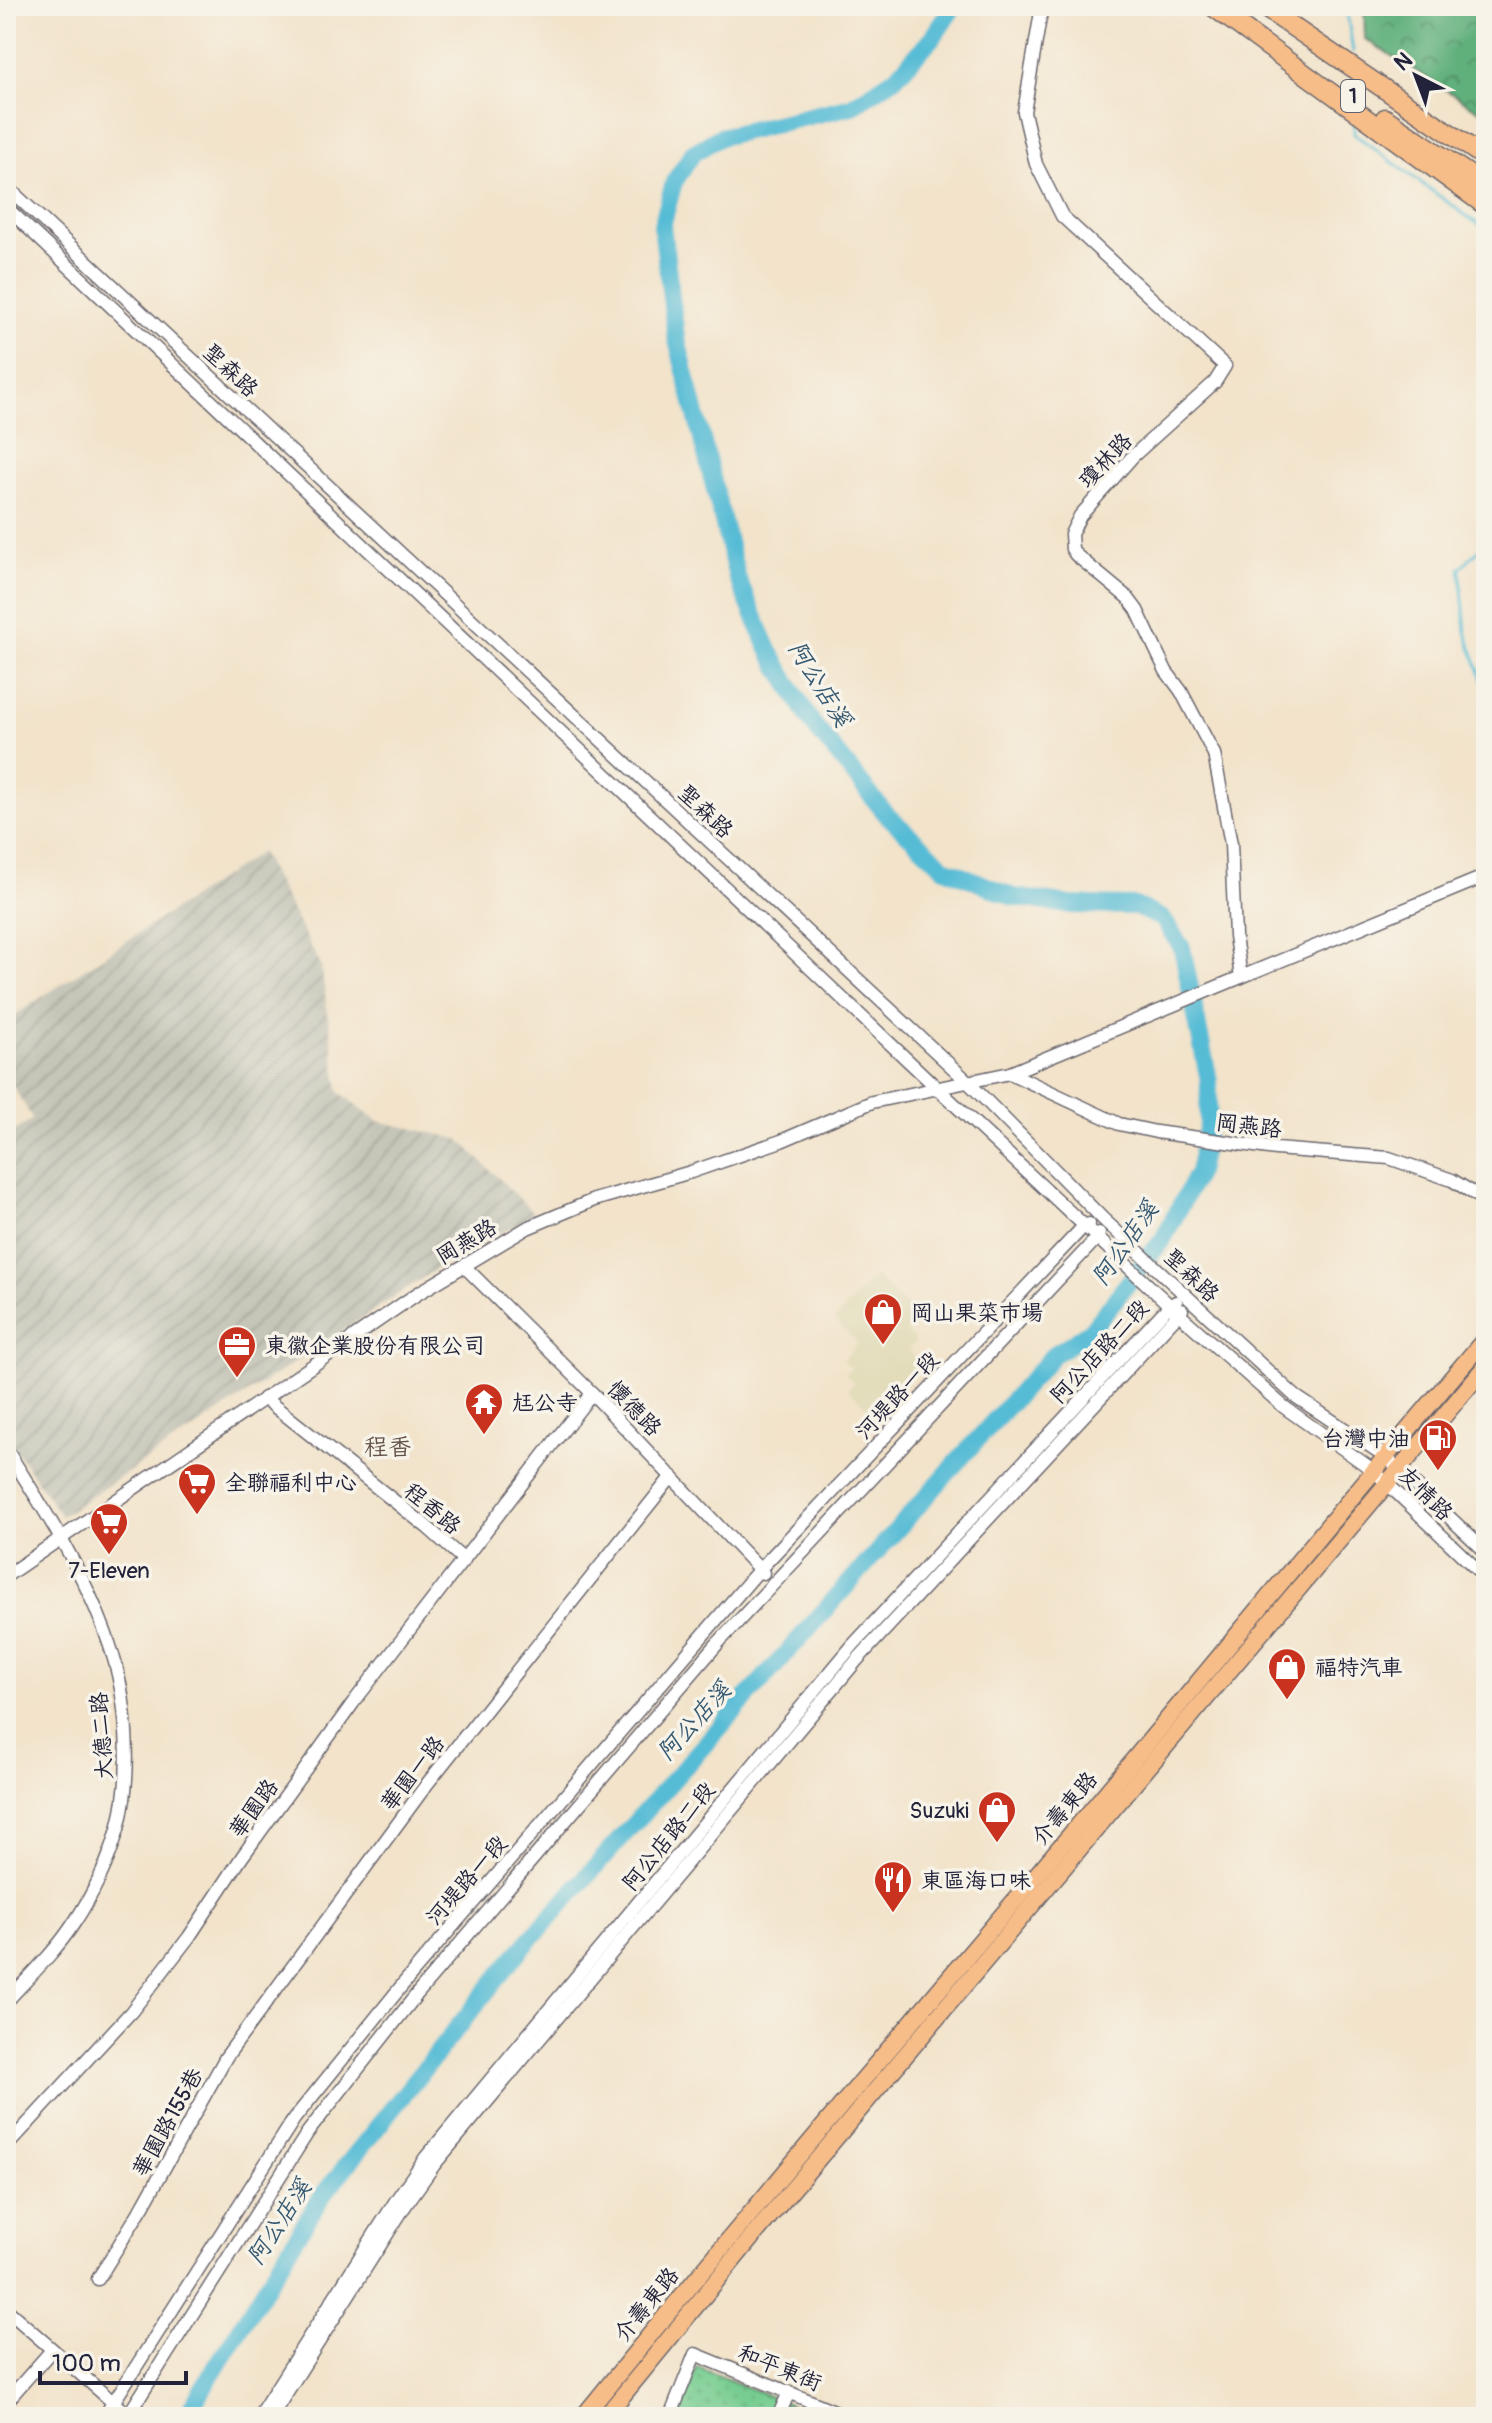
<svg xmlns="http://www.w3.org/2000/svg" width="1492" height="2423" font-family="Pangolin,'LXGW WenKai TC',sans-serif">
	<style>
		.built { fill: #e2dcba }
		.industrial { fill: url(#industrial-furrows) }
		.grass { fill: url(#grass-dots); stroke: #4c7866; stroke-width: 2 }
		.forest { fill: url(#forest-crowns); stroke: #42695b; stroke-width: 2 }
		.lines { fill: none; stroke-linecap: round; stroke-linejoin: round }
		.stream { stroke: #57bcd5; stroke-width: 3 }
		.river { stroke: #57bcd5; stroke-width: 18 }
		.minor-casing { stroke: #6b666d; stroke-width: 15 }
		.major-casing { stroke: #6b666d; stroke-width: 19 }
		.highway-casing { stroke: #6b666d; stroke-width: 21 }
		.minor { stroke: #fff; stroke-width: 12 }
		.major { stroke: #f7bd88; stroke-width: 16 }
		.highway { stroke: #f7bd88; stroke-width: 18 }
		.labels { text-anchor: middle; stroke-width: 7; stroke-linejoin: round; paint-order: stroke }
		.shield { fill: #f7f3e8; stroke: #62616f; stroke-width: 2 }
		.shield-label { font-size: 20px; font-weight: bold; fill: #22223b }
		.street-label { font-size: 22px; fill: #22223b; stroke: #f7f3e8 }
		.poi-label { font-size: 22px; fill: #22223b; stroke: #f7f3e8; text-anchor: start }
		.water-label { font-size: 24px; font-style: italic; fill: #355871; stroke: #f7f3e8 }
		.neighbourhood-label { font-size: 24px; fill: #64534b; stroke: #f7f3e8 }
	</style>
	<defs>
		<pattern id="industrial-furrows" width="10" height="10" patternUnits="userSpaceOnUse" patternTransform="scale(2)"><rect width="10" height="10" fill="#c5c5b8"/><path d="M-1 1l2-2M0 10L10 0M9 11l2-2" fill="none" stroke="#a9a99f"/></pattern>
		<pattern id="grass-dots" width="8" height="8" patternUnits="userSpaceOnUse" patternTransform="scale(2)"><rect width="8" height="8" fill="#77cd91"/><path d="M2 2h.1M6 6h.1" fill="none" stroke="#67b07e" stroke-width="1.8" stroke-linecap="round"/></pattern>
		<pattern id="forest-crowns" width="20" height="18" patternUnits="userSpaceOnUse" patternTransform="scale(2)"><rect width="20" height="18" fill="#61b07b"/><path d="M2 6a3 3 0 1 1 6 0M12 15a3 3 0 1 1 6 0" fill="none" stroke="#508f66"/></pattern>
	</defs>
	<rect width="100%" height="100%" fill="#f7f3e8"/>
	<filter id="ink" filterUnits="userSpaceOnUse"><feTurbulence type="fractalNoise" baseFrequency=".0125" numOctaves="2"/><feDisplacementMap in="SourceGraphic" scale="16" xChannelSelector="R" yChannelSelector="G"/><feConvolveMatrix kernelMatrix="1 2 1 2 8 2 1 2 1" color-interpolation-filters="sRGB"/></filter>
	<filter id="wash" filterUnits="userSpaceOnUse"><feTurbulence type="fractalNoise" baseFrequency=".006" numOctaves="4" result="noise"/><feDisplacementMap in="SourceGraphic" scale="32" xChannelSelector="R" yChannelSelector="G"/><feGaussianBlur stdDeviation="1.8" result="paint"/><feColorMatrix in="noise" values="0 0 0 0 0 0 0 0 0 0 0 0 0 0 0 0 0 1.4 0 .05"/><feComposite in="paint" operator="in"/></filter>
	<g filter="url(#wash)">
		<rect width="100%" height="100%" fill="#f2e3ca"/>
		<polygon class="built" points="875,1276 911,1310 905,1316 912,1323 905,1331 916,1341 908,1350 924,1365 876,1416 848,1389 854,1383 845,1374 851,1368 843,1360 858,1343 834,1320"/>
		<polygon class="industrial" points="261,852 321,966 339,1092 378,1121 459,1139 536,1215 459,1254 61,1516 6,1436 6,1137 33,1119 6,1075 6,1021"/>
		<polygon class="grass" points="697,2367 821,2417 677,2417"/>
		<polygon class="forest" points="1364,6 1486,6 1486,115 1365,39"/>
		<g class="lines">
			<g class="stream">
				<polyline points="1346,6 1353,52"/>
				<polyline points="1354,117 1354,134 1486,230"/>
				<polyline points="1486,543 1460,568 1466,632 1486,691"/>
			</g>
			<polyline class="river" points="185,2417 322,2196 511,1961 1053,1355 1090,1331 1163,1239 1198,1172 1208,1124 1209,1081 1182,948 1163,919 1135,906 1070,905 1013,897 945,868 886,814 812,723 769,650 737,577 676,336 662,226 674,182 693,153 720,137 852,106 896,77 934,36 954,6"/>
		</g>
	</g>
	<g filter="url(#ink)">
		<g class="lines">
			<defs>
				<g id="minor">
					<polyline points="6,186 966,1080 1103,1219 1295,1396 1385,1456 1486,1552"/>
					<polyline points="6,207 937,1088 1180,1315 1284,1407 1373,1470 1486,1578"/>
					<polyline points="1241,977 1486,876"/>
					<polyline points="1010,1073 1119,1124 1156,1132 1276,1149 1389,1158 1452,1180 1486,1201"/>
					<polyline points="464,1266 592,1393 763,1573"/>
					<polyline points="264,1398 427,1527 464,1560"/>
					<path d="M6 1449C45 1510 85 1573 109 1643 128 1697 133 1774 118 1829 109 1861 92 1896 74 1923 56 1951 29 1977 6 2002"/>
					<polyline points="6,1576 417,1294 527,1228 594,1200 691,1172 781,1141 872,1102 1010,1073 1241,977 1235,936 1231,844 1214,754 1181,691 1166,671 1137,610 1128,598 1076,555 1072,549 1071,534 1080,516 1133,456 1215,382 1225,366 1062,216 1036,164 1024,112 1042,6"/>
					<polyline points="6,2147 131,2012 189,1937 242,1857 353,1703 592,1393"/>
					<polyline points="98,2279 143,2206 226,2057 427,1784 672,1476"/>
					<polyline points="6,2309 130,2417"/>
					<polyline points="6,2402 51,2351"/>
					<polyline points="104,2417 294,2119 404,1983 759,1570 1084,1226 1089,1224"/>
					<polyline points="127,2417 308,2132 417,1994 718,1643 1097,1238 1099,1233"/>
					<polyline points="258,2417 397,2199 426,2157 853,1645 1170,1305 1176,1302"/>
					<polyline points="271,2417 405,2206 434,2165 857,1660 1182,1310"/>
					<polyline points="670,2417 695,2354 849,2417"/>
					<polyline points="778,2417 789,2392"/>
				</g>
				<g id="major">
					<path d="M583 2417C745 2217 912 2022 1078 1826 1215 1664 1348 1499 1486 1338"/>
					<polyline points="605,2417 748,2242 1486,1366"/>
				</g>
				<g id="highway">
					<polyline points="1212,6 1486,206"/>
					<polyline points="1262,6 1486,158"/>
					<polyline points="1385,118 1486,186"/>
				</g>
			</defs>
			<use href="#minor" class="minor-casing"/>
			<use href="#major" class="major-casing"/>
			<use href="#highway" class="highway-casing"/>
			<use href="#minor" class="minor"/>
			<use href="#major" class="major"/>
			<use href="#highway" class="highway"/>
		</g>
	</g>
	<defs>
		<symbol id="shop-pin" viewBox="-11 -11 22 30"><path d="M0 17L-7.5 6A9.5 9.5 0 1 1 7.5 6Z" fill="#c8321e" stroke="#f7f3e8"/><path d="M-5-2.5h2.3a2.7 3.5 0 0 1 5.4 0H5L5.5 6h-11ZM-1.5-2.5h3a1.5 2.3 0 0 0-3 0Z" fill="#fff"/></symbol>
		<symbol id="office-pin" viewBox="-11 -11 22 30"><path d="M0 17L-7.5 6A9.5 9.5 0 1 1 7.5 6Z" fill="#c8321e" stroke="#f7f3e8"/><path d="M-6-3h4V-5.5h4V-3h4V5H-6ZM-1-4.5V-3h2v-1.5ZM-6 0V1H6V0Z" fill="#fff"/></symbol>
		<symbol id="temple-pin" viewBox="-11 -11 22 30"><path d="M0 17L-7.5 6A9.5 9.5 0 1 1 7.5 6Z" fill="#c8321e" stroke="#f7f3e8"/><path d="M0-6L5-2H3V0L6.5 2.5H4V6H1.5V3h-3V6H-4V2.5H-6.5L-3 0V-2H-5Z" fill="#fff"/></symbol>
		<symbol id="fuel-pin" viewBox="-11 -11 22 30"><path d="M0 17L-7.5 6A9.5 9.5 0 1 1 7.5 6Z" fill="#c8321e" stroke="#f7f3e8"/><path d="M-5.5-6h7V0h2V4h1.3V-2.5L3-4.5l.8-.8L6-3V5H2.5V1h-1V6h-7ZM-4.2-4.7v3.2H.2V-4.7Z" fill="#fff"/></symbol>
		<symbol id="supermarket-pin" viewBox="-11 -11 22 30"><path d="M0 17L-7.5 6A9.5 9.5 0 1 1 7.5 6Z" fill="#c8321e" stroke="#f7f3e8"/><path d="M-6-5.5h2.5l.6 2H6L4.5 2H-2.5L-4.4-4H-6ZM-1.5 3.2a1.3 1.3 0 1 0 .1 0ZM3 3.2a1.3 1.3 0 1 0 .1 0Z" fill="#fff"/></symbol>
		<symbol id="restaurant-pin" viewBox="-11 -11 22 30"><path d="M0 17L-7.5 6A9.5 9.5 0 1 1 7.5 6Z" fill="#c8321e" stroke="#f7f3e8"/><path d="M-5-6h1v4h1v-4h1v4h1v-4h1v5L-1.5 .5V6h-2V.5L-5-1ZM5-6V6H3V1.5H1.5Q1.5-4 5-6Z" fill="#fff"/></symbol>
	</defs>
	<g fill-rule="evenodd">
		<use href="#shop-pin" x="861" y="1290" width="44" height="60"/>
		<use href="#office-pin" x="215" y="1323" width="44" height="60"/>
		<use href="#temple-pin" x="462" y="1380" width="44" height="60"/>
		<use href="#fuel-pin" x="1416" y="1416" width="44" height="60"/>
		<use href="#supermarket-pin" x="175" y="1460" width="44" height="60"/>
		<use href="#supermarket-pin" x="87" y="1500" width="44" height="60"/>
		<use href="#shop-pin" x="1265" y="1645" width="44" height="60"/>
		<use href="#shop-pin" x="975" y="1788" width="44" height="60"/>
		<use href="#restaurant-pin" x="871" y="1858" width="44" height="60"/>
	</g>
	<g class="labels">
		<rect class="shield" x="1341" y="80" width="24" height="32" rx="6"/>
		<g class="shield-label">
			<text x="1353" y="103">1</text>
		</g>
		<g class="street-label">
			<text transform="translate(231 370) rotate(43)" y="8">聖森路</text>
			<text transform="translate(1105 460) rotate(-47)" y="8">瓊林路</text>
			<text transform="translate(706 811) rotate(43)" y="8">聖森路</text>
			<text transform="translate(1249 1125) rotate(7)" y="8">岡燕路</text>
			<text transform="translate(466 1241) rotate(-31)" y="8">岡燕路</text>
			<text transform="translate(1192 1275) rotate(43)" y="8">聖森路</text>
			<text transform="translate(1099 1351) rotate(-47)" y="8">阿公店路二段</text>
			<text transform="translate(897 1395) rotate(-47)" y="8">河堤路一段</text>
			<text transform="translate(635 1408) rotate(46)" y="8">懷德路</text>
			<text transform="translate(1426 1493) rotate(44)" y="8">友情路</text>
			<text transform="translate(433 1508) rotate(40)" y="8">程香路</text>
			<text transform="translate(101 1736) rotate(-94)" y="8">大德二路</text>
			<text transform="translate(412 1773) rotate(-52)" y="8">華園一路</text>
			<text transform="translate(253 1808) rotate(-54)" y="8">華園路</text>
			<text transform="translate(1064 1808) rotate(-50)" y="8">介壽東路</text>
			<text transform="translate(668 1836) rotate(-51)" y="8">阿公店路二段</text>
			<text transform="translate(466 1880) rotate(-49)" y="8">河堤路一段</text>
			<text transform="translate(167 2122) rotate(-61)" y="8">華園路155巷</text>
			<text transform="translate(646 2304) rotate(-51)" y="8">介壽東路</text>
			<text transform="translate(780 2367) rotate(22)" y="8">和平東街</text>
		</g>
		<g class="poi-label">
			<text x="911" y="1320">岡山果菜市場</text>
			<text x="265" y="1353">東徽企業股份有限公司</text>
			<text x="512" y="1410">尪公寺</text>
			<text x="1410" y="1446" text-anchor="end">台灣中油</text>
			<text x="225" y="1490">全聯福利中心</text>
			<text x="109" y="1578" text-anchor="middle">7-Eleven</text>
			<text x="1315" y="1675">福特汽車</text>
			<text x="969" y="1818" text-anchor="end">Suzuki</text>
			<text x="921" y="1888">東區海口味</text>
		</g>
		<g class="water-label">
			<text transform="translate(820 684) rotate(58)" y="8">阿公店溪</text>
			<text transform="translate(1125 1243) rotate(-55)" y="8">阿公店溪</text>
			<text transform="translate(694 1721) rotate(-48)" y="8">阿公店溪</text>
			<text transform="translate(279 2222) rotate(-57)" y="8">阿公店溪</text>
		</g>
		<g class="neighbourhood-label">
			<text x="388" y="1455">程香</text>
		</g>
	</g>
	<rect width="1492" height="2423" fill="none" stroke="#f7f3e8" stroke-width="32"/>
	<g transform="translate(1416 76) rotate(318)" stroke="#f7f3e8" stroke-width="6" paint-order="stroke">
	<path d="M0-6L14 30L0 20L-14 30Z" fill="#22223b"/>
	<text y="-12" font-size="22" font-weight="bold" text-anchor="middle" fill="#22223b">N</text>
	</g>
	<path d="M40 2371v12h146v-12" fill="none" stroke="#22223b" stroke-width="4"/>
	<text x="52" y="2371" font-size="24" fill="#22223b" stroke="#f7f3e8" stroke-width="6" paint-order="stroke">100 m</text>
</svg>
